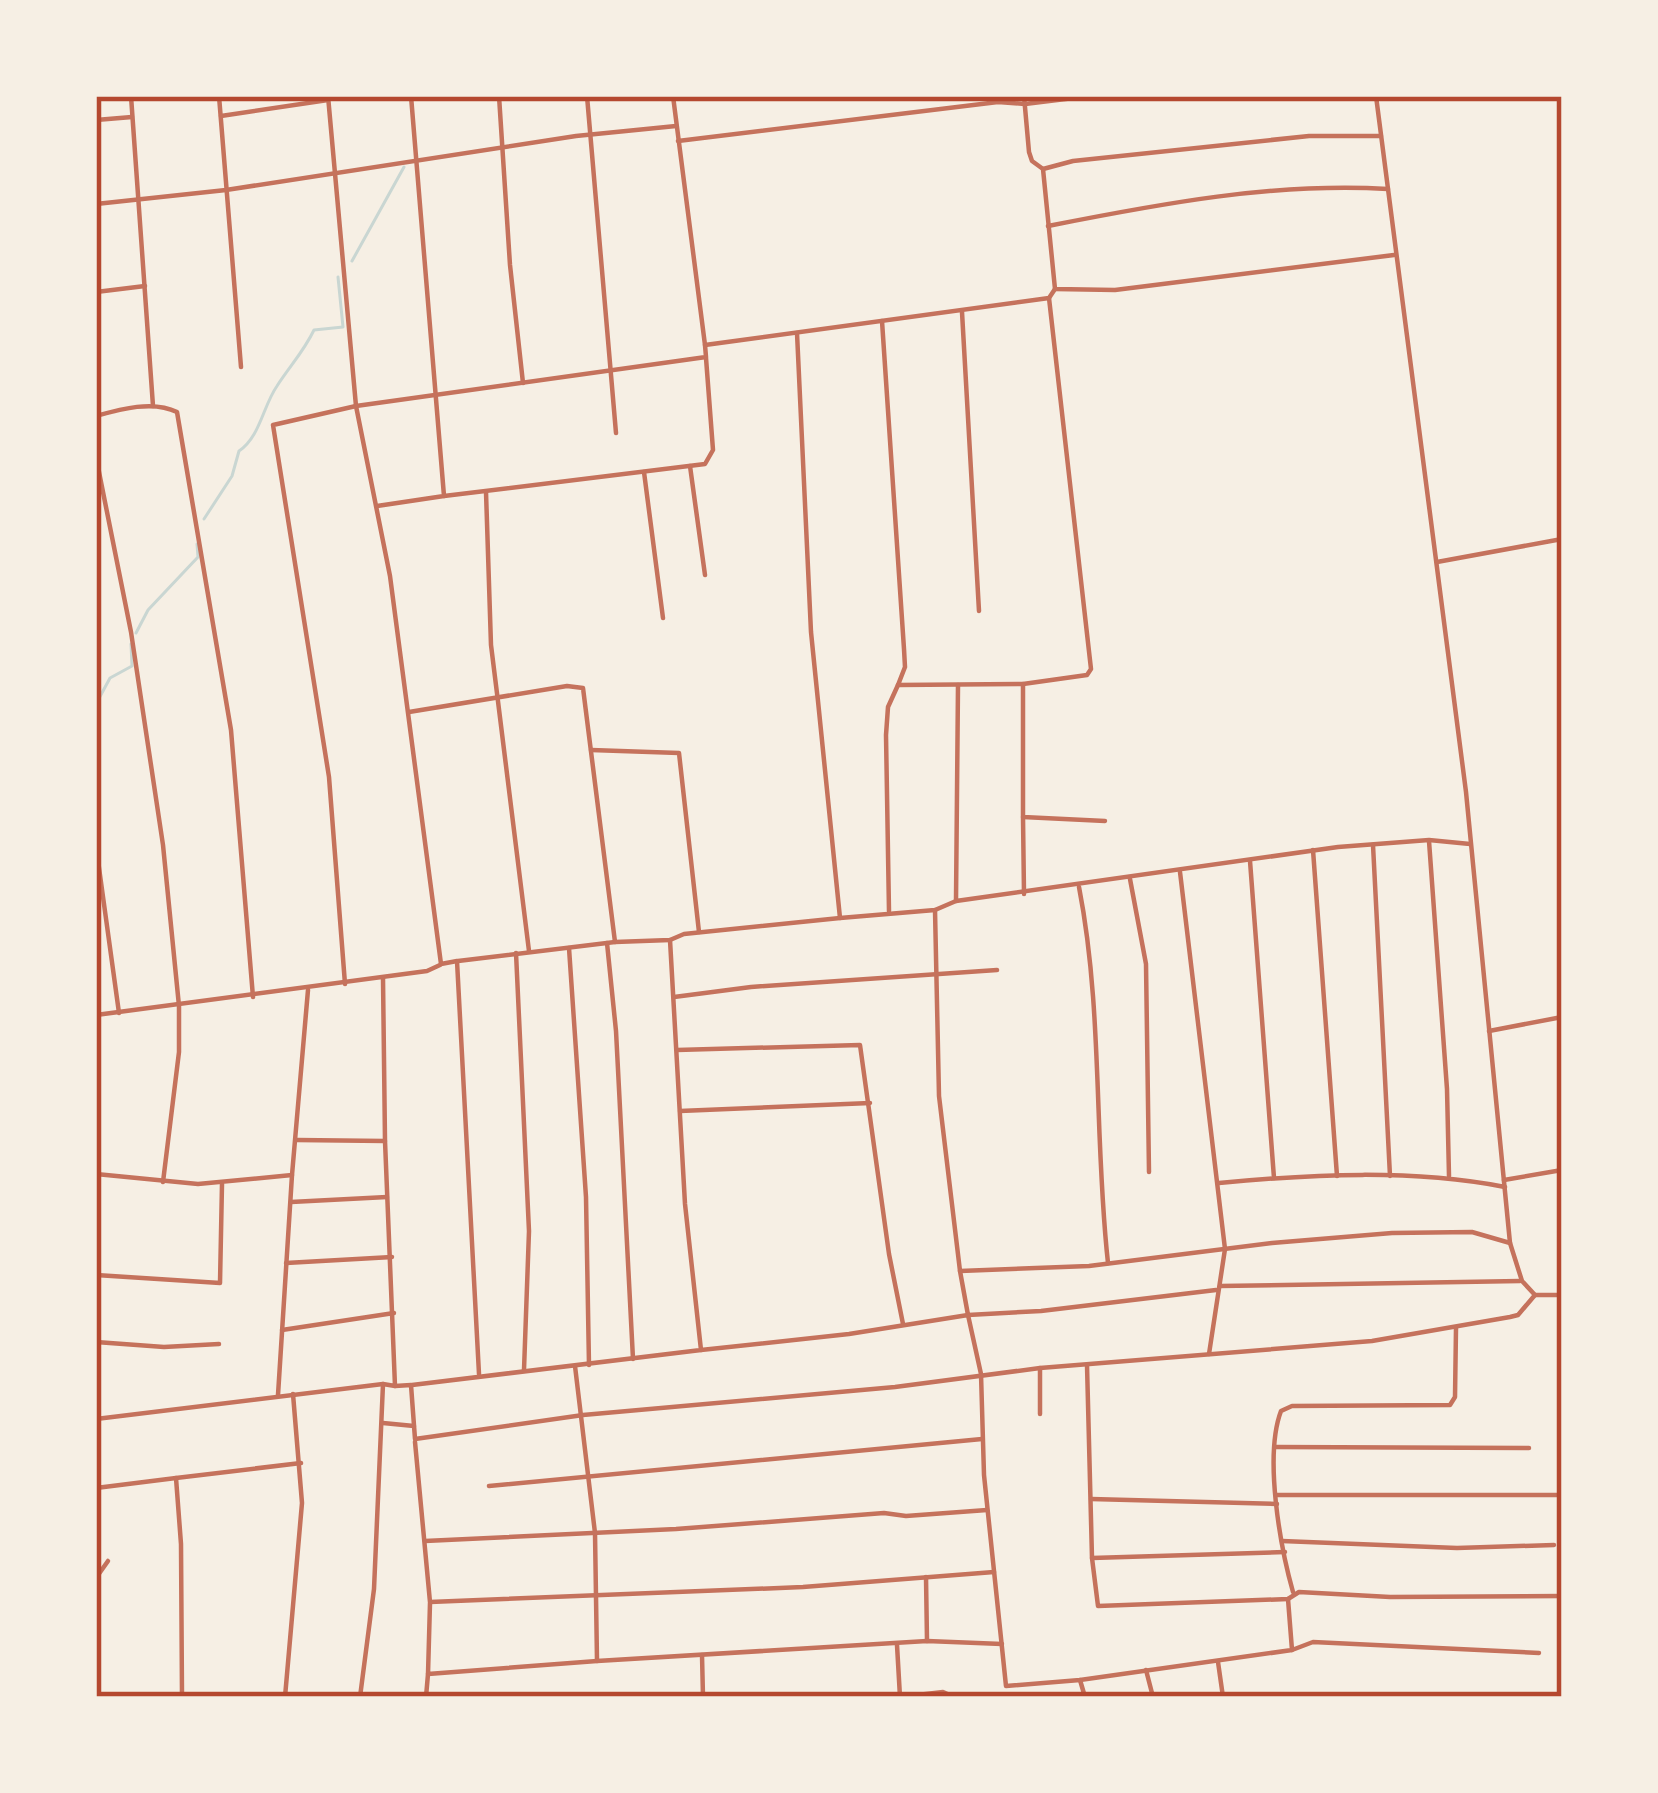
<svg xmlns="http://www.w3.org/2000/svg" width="1658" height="1793" font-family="Roboto,sans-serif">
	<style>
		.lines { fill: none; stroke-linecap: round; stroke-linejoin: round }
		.stream { stroke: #c9d6d2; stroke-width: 3 }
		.minor { stroke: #c5725c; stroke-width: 4.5 }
		.neatline { fill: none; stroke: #b5482f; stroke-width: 4.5 }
	</style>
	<rect width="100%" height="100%" fill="#f6efe4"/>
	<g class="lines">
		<g class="stream">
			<polyline points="352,261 404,167"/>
			<path d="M204 519 232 476 239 451C260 437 263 406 277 386 290 366 304 351 314 330L343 327 338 277"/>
			<polyline points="136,633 148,610 198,557 197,544"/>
			<polyline points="96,704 110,678 132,666 131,644"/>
		</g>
		<g class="minor">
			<polyline points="131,96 153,406"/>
			<polyline points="219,96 241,367"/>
			<polyline points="328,96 356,406 390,576 441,964 457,961 479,1374"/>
			<polyline points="499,96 510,265 523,383"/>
			<polyline points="587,96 616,433"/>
			<polyline points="673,96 705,345 1049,298 1055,289"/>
			<polyline points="1024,96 1029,152 1032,161 1043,169 1055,289 1115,290 1394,255"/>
			<polyline points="1376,96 1466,792 1510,1243 1522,1281 1535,1295 1562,1295"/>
			<polyline points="221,116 328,100"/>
			<polyline points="96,120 132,117"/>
			<polyline points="678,141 998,102 1025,104 1090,96"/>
			<polyline points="1043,169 1073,161 1309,136 1381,136"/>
			<polyline points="96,204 226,190 576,136 676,126"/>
			<path d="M1048 226C1159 204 1275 182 1388 189"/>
			<polyline points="96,292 145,286"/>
			<polyline points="962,312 979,611"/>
			<polyline points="882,321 904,649 905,667 898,685 1023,684 1087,675 1091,669 1049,298"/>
			<path d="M96 416C121 409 153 400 177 412L231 730 253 997"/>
			<polyline points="96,457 131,632 163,845 179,1006 179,1052 163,1182"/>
			<polyline points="690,466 705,575"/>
			<polyline points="644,472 663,618"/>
			<polyline points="486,492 491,645 529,951"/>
			<polyline points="444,496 705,464 713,450 706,358"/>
			<polyline points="377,506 444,496 411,96"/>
			<polyline points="1437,562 1562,539"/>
			<polyline points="1023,684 1023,817 1105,821"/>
			<polyline points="958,685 956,901 1338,847 1429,840 1470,844"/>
			<polyline points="409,712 567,686 583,688 615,942"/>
			<polyline points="591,750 679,753 699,932"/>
			<polyline points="1023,817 1024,894"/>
			<polyline points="1429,841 1447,1089 1449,1176"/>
			<polyline points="1373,845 1390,1176"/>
			<polyline points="96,846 119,1013"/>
			<polyline points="1313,850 1337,1176"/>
			<polyline points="1250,861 1274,1178"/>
			<polyline points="1180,872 1225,1249 1209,1354"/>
			<polyline points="1130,879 1146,964 1149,1172"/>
			<path d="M1079 887C1103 1010 1094 1138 1108 1263"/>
			<polyline points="935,910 939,1096 960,1271 1089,1266 1272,1243 1392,1233 1472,1232 1510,1243"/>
			<polyline points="889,911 886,735 888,707 898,685"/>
			<polyline points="840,918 935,910 956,901"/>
			<polyline points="607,943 616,1031 633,1359"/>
			<polyline points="569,948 586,1197 589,1365"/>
			<polyline points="516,953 529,1231 524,1370"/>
			<polyline points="458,961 615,942 670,940 684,934 840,918 811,632 797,333"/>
			<polyline points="345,984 329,777 273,425 356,406 706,357 705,345"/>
			<polyline points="674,997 751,987 997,970"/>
			<polyline points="96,1015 427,971 440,965"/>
			<polyline points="1489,1031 1562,1017"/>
			<polyline points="677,1050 860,1045 889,1254 903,1324"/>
			<polyline points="680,1111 870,1103"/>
			<polyline points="297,1140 385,1141"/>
			<polyline points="96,1174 198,1184 292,1175 308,990"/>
			<polyline points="1504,1180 1562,1170"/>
			<path d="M1219 1183C1314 1174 1411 1169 1505 1187"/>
			<polyline points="291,1202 387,1197"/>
			<polyline points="286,1263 392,1257"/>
			<polyline points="960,1271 968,1315 1041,1311 1216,1290"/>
			<polyline points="96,1275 220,1283 222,1184"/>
			<polyline points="1220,1286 1520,1281"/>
			<polyline points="282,1330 394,1313"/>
			<polyline points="96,1342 164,1347 219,1344"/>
			<polyline points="701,1350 849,1334 968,1315 981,1374 984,1475 1006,1686 1080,1680 1292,1650 1288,1599"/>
			<polyline points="1087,1365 1092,1558 1098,1606 1288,1599 1299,1592 1390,1597 1562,1596"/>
			<polyline points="575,1366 595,1533 597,1661 927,1641 1002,1644"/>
			<polyline points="412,1385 701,1350 685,1204 670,940"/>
			<polyline points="395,1386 411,1385 415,1439 583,1415 895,1387 1040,1368 1372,1341 1510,1317 1518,1315 1535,1295"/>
			<polyline points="278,1395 292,1175"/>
			<polyline points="1040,1414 1040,1368"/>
			<polyline points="96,1419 383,1384"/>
			<polyline points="383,1423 414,1426"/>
			<polyline points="415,1442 430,1602 803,1587 994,1572"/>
			<polyline points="1275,1447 1529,1448"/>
			<polyline points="489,1486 982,1439"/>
			<polyline points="96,1488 176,1478"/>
			<polyline points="1277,1495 1562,1495"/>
			<polyline points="1091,1499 1277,1504"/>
			<polyline points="425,1541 676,1529 884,1513 906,1516 987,1510"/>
			<polyline points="1282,1541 1457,1548 1554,1545"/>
			<polyline points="1092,1558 1285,1552"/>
			<polyline points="926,1577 927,1641"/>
			<polyline points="96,1578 108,1561"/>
			<path d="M1293 1592C1280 1546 1264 1456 1281 1411L1292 1406 1450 1405 1455 1397 1456 1328"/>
			<polyline points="430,1603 428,1674 597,1661"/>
			<polyline points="897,1645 900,1697"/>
			<polyline points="1292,1650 1313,1642 1539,1653"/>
			<polyline points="702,1655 703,1697"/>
			<polyline points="1218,1662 1223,1697"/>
			<polyline points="1146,1670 1153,1697"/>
			<polyline points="1080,1680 1085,1697"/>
			<polyline points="182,1697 181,1544 176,1478 301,1463"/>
			<polyline points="285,1697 302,1503 293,1394"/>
			<polyline points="360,1697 374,1589 383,1384 395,1386 385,1141 383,978"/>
			<polyline points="426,1697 428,1674"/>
			<polyline points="900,1697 943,1692 954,1697"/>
		</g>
	</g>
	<rect width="1658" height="1793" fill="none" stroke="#f6efe4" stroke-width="198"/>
	<rect x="99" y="99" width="1460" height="1595" class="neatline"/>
</svg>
